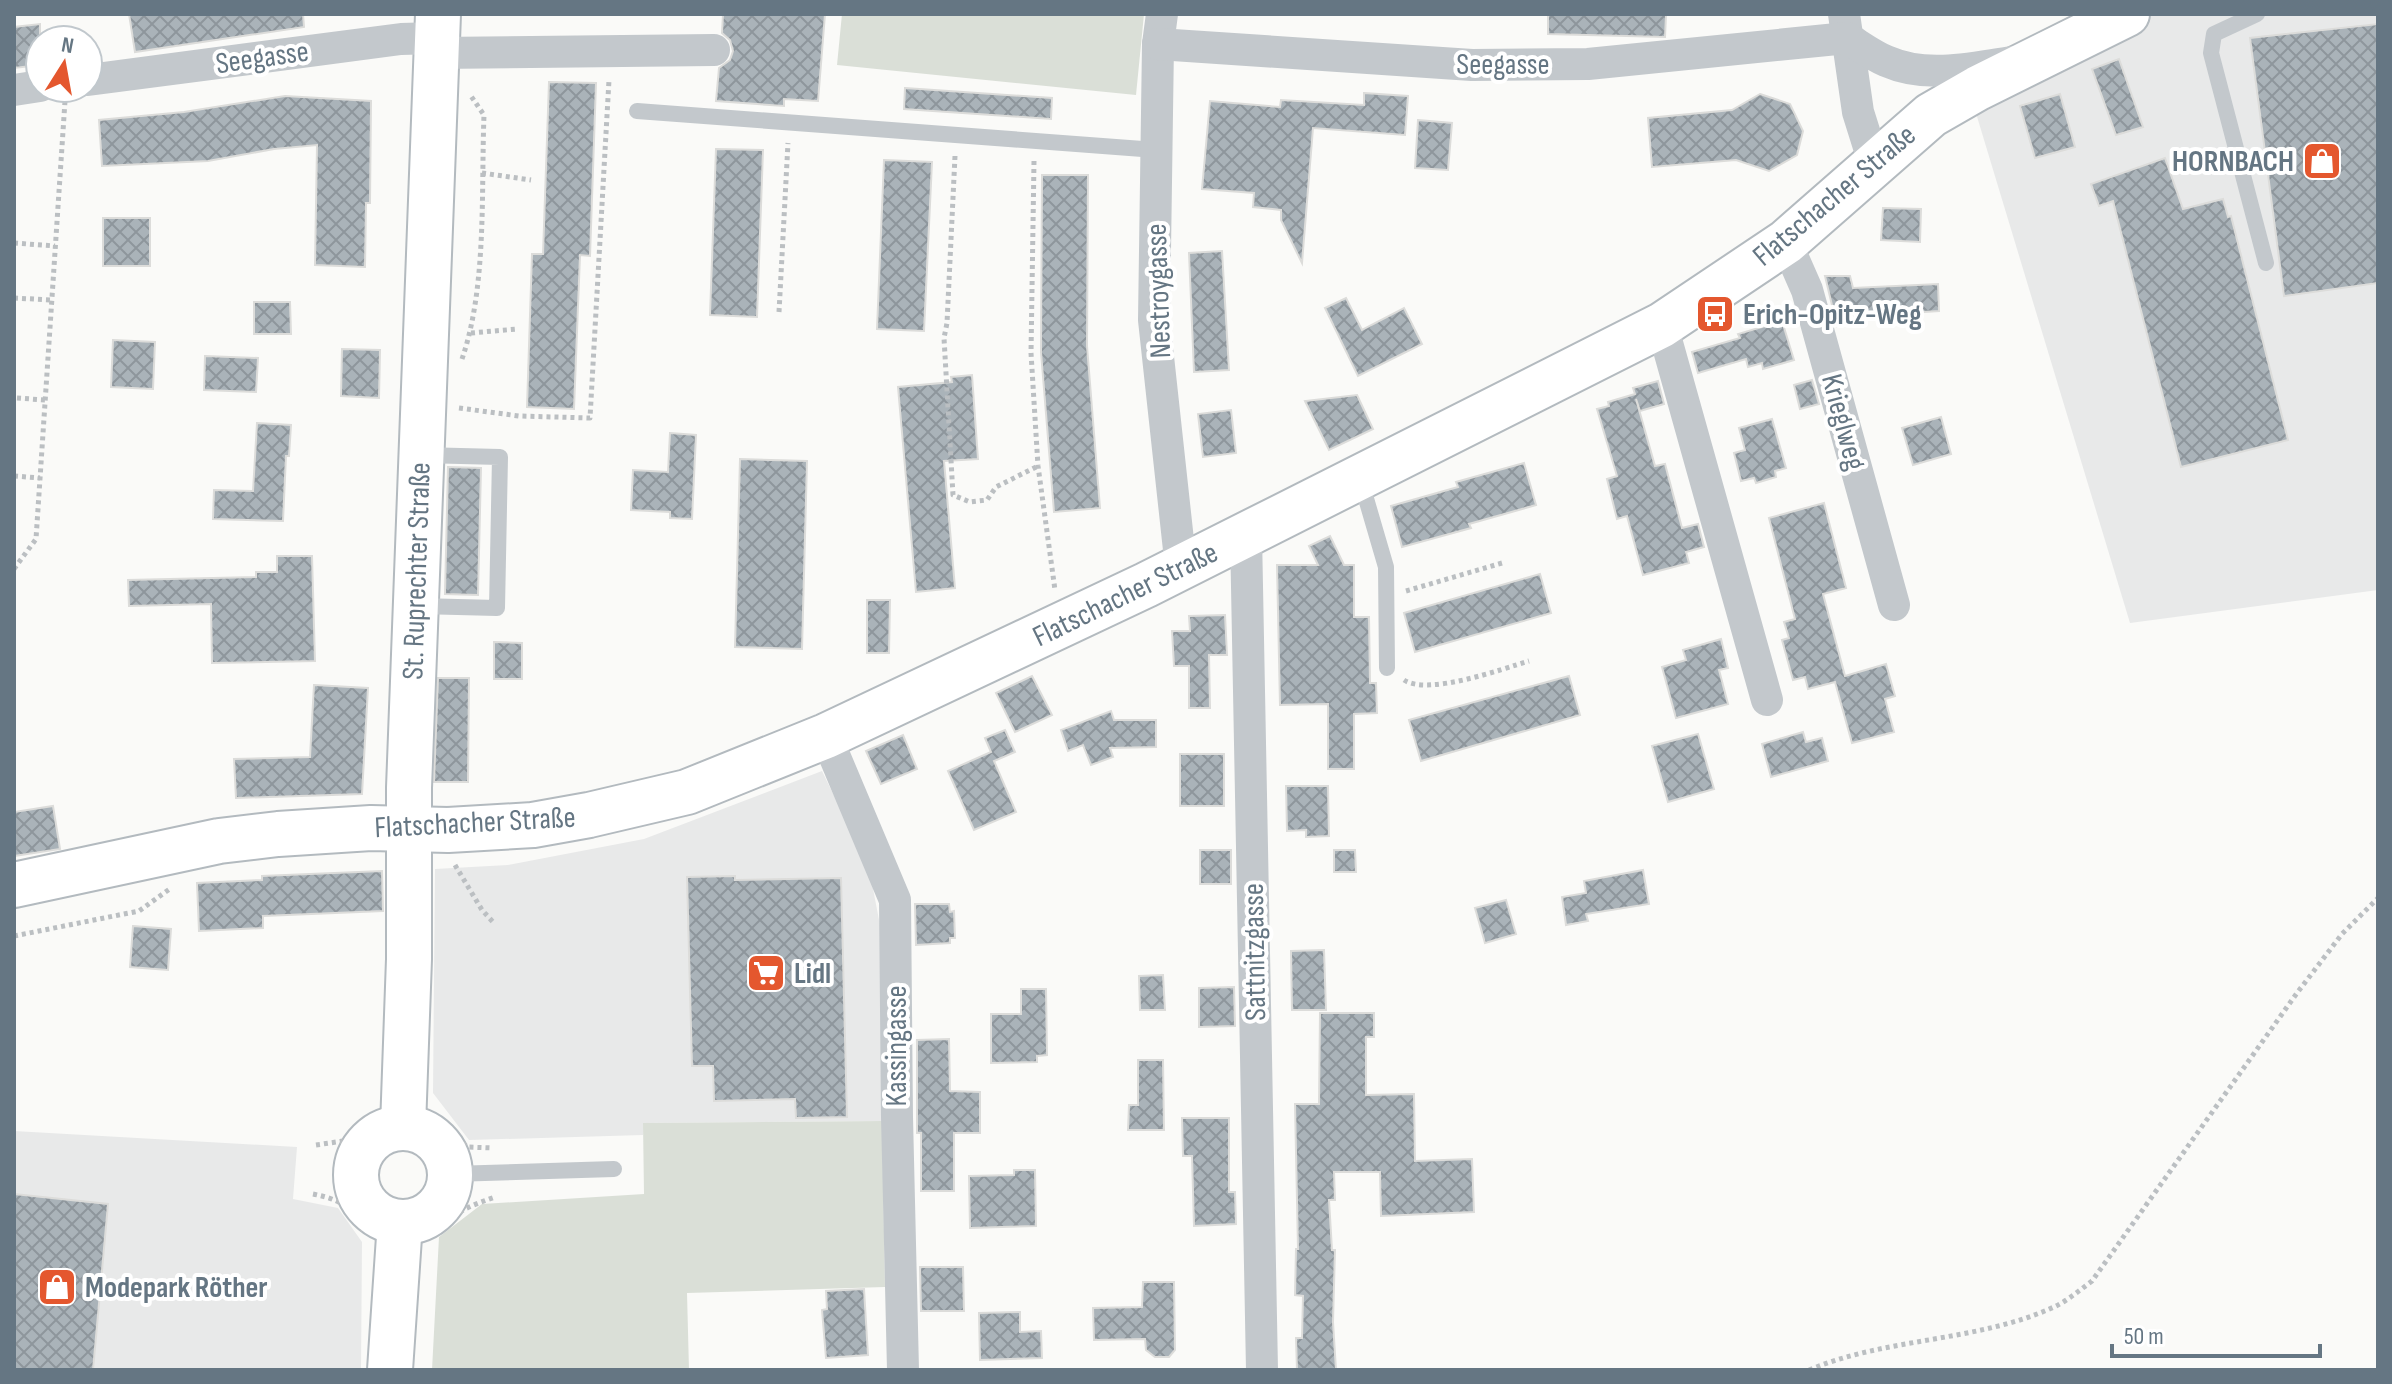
<svg xmlns="http://www.w3.org/2000/svg" width="2392" height="1384" font-family="'Sofia Sans Condensed',sans-serif">
	<style>
		.built { fill: #e8e9e9 }
		.grass { fill: #dadfd7 }
		.building { fill: url(#building-cross-hatch); stroke: #dcdcda; stroke-width: 2 }
		.lines { fill: none; stroke-linecap: round; stroke-linejoin: round }
		.secondary-casing { stroke: #b3babf; stroke-width: 48 }
		.path { stroke: #bbbfc2; stroke-width: 5; stroke-dasharray: 4 4; stroke-linecap: butt }
		.lane { stroke: #c3c8cc; stroke-width: 16 }
		.street { stroke: #c3c8cc; stroke-width: 32 }
		.secondary { stroke: #fff; stroke-width: 44 }
		.labels { text-anchor: middle; stroke-width: 8; stroke-linejoin: round; paint-order: stroke }
		.street-label { font-size: 30px; fill: #657683; stroke: #fff }
		.poi-label { font-size: 30px; font-weight: bold; fill: #657683; stroke: #fff; text-anchor: start }
	</style>
	<defs>
		<pattern id="building-cross-hatch" width="8" height="8" patternUnits="userSpaceOnUse" patternTransform="scale(2)"><rect width="8" height="8" fill="#aab3b9"/><path d="M0 0l8 8M0 8l8-8" fill="none" stroke="#8e969c"/></pattern>
	</defs>
	<rect width="100%" height="100%" fill="#fafaf8"/>
	<g class="built">
		<polygon points="2151,14 2378,14 2378,590 2130,623 1975,110"/>
		<polygon points="822,771 869,868 880,925 882,1121 644,1123 643,1135 469,1140 433,1093 435,869 508,865 644,839"/>
		<polygon points="14,1131 297,1147 293,1199 338,1208 362,1242 361,1370 14,1370"/>
	</g>
	<g class="grass">
		<polygon points="842,14 1144,14 1136,95 837,65"/>
		<polygon points="882,1121 885,1287 687,1293 689,1370 432,1370 439,1237 482,1204 644,1194 643,1123"/>
	</g>
	<g class="building">
		<polygon points="129,14 303,14 304,27 135,52"/>
		<polygon points="723,14 825,14 818,101 784,99 784,106 716,101 719,68 730,60 733,51 730,40 722,33"/>
		<polygon points="1548,14 1663,14 1666,15 1665,37 1548,34"/>
		<polygon points="40,24 40,65 14,68 14,27"/>
		<polygon points="2378,24 2378,283 2284,296 2250,38"/>
		<polygon points="2119,59 2143,127 2116,135 2092,69"/>
		<polygon points="549,82 596,83 590,256 580,255 574,409 527,407 532,254 543,254"/>
		<polygon points="905,88 1052,98 1051,119 904,109"/>
		<polygon points="1364,93 1408,96 1405,135 1313,128 1302,263 1281,220 1281,210 1253,207 1254,193 1202,189 1210,101 1280,107 1281,100 1364,105"/>
		<polygon points="1760,94 1790,104 1803,131 1797,155 1769,171 1736,160 1652,167 1648,118 1732,110"/>
		<polygon points="2060,94 2075,147 2035,158 2020,106"/>
		<polygon points="285,96 371,101 370,203 366,203 365,267 315,265 317,145 274,149 208,161 102,166 99,120 184,112"/>
		<polygon points="1418,120 1452,123 1448,170 1415,168"/>
		<polygon points="716,149 763,150 757,317 710,315"/>
		<polygon points="2165,158 2183,209 2223,199 2228,217 2231,216 2288,440 2181,467 2113,201 2099,206 2091,184"/>
		<polygon points="884,160 932,162 924,331 877,329"/>
		<polygon points="1042,175 1088,175 1087,346 1100,508 1054,512 1041,352"/>
		<polygon points="1883,208 1921,209 1920,242 1881,240"/>
		<rect x="103" y="218" width="47" height="48"/>
		<polygon points="1222,251 1229,370 1194,372 1189,253"/>
		<polygon points="1825,276 1850,276 1853,288 1938,284 1939,311 1860,316 1861,321 1837,326"/>
		<polygon points="1346,298 1362,330 1404,308 1422,344 1358,376 1325,308"/>
		<polygon points="254,302 290,302 291,334 254,334"/>
		<polygon points="1782,321 1794,360 1763,369 1762,363 1748,367 1746,359 1698,373 1692,352 1740,338 1738,334"/>
		<polygon points="113,340 155,342 153,389 111,387"/>
		<polygon points="342,349 380,350 379,398 341,396"/>
		<polygon points="205,356 258,358 256,392 204,390"/>
		<polygon points="972,375 978,459 944,461 955,588 916,592 898,387 952,382 951,377"/>
		<polygon points="1812,380 1819,404 1800,409 1794,385"/>
		<polygon points="1658,381 1664,404 1640,411 1636,399 1655,466 1665,464 1682,528 1698,524 1704,547 1686,552 1689,563 1643,575 1627,516 1617,519 1607,479 1617,476 1597,409 1609,406 1608,402 1635,394 1633,388"/>
		<polygon points="1357,395 1373,429 1329,450 1305,401"/>
		<polygon points="1231,410 1236,453 1203,457 1198,414"/>
		<polygon points="1941,417 1951,454 1913,465 1902,428"/>
		<polygon points="1772,419 1786,468 1775,471 1776,477 1756,483 1754,478 1741,481 1734,453 1745,450 1739,428"/>
		<polygon points="257,423 291,425 289,456 286,456 283,521 213,519 214,490 253,491"/>
		<polygon points="670,433 696,435 692,519 670,518 670,512 631,510 633,470 668,472"/>
		<polygon points="740,459 807,461 802,649 735,647"/>
		<polygon points="1524,463 1536,505 1469,524 1471,528 1402,547 1391,506 1458,487 1456,482"/>
		<polygon points="448,467 481,468 478,595 445,594"/>
		<polygon points="1824,503 1846,588 1823,594 1845,676 1886,664 1895,696 1885,699 1894,732 1852,743 1835,682 1808,689 1805,677 1793,680 1782,640 1789,638 1784,622 1795,619 1769,518"/>
		<polygon points="1330,536 1344,565 1354,565 1354,617 1369,617 1370,683 1376,683 1377,713 1354,714 1354,769 1328,769 1328,704 1280,705 1277,565 1318,565 1309,546"/>
		<polygon points="277,556 312,556 315,661 212,663 211,604 129,606 128,580 256,577 256,572 277,572"/>
		<polygon points="1540,574 1551,613 1415,652 1404,613"/>
		<polygon points="867,600 890,600 889,653 867,653"/>
		<polygon points="1225,615 1227,655 1209,655 1210,708 1189,708 1189,666 1174,666 1172,631 1190,631 1189,616"/>
		<polygon points="1721,639 1728,668 1719,670 1728,704 1676,718 1662,667 1686,660 1683,650"/>
		<polygon points="494,642 522,643 522,679 494,679"/>
		<polygon points="1032,676 1052,715 1015,732 996,693"/>
		<polygon points="1569,676 1580,715 1421,761 1409,720"/>
		<polygon points="438,678 469,678 468,782 434,782"/>
		<polygon points="314,685 368,688 362,794 236,798 234,759 310,757"/>
		<polygon points="1111,711 1114,720 1156,720 1156,747 1110,748 1113,757 1091,765 1083,745 1068,751 1061,730"/>
		<polygon points="1005,730 1015,752 994,761 1016,812 974,830 948,771 991,752 985,738"/>
		<polygon points="1803,732 1806,742 1822,738 1828,761 1771,777 1762,744"/>
		<polygon points="1698,734 1714,789 1668,802 1652,746"/>
		<polygon points="903,735 917,769 881,784 866,751"/>
		<rect x="1180" y="754" width="44" height="52"/>
		<polygon points="1286,786 1328,786 1329,836 1306,837 1306,830 1287,831"/>
		<polygon points="53,806 60,849 14,856 14,812"/>
		<rect x="1200" y="850" width="31" height="34"/>
		<polygon points="1334,850 1355,850 1356,872 1334,872"/>
		<polygon points="1643,870 1649,904 1586,914 1588,921 1566,925 1562,897 1586,893 1584,881"/>
		<polygon points="382,871 383,911 263,916 263,928 199,931 197,883 262,880 262,876"/>
		<polygon points="735,876 735,880 841,878 847,1117 796,1118 795,1099 714,1101 713,1066 692,1066 687,877"/>
		<polygon points="1506,900 1516,934 1485,943 1475,908"/>
		<polygon points="915,904 949,904 950,912 954,911 955,938 950,938 950,943 916,945"/>
		<polygon points="133,926 171,929 168,970 130,967"/>
		<polygon points="1324,950 1326,1010 1292,1010 1291,951"/>
		<polygon points="1163,975 1165,1010 1140,1010 1139,976"/>
		<polygon points="1234,987 1235,1026 1199,1027 1199,988"/>
		<polygon points="1021,989 1046,989 1047,1055 1037,1056 1037,1062 991,1063 991,1014 1021,1014"/>
		<polygon points="1320,1013 1374,1013 1374,1037 1366,1037 1366,1095 1414,1094 1415,1161 1472,1159 1474,1212 1381,1216 1380,1172 1334,1172 1335,1200 1329,1200 1332,1250 1335,1250 1333,1322 1336,1370 1297,1370 1296,1338 1302,1338 1303,1296 1295,1295 1296,1249 1298,1249 1295,1104 1319,1104"/>
		<polygon points="949,1039 950,1091 980,1092 980,1133 954,1133 954,1191 921,1191 921,1133 917,1133 917,1040"/>
		<polygon points="1138,1060 1163,1060 1164,1130 1128,1130 1129,1105 1138,1105"/>
		<polygon points="1182,1118 1229,1118 1229,1192 1235,1192 1236,1224 1194,1226 1192,1156 1183,1156"/>
		<polygon points="1014,1170 1035,1170 1036,1226 970,1228 969,1176 1014,1175"/>
		<polygon points="14,1194 108,1204 93,1370 14,1370"/>
		<polygon points="920,1267 963,1267 964,1311 921,1311"/>
		<polygon points="1143,1282 1174,1282 1175,1350 1169,1357 1155,1357 1146,1350 1145,1339 1094,1340 1093,1308 1142,1307"/>
		<polygon points="864,1289 868,1355 826,1358 822,1310 827,1309 826,1291"/>
		<polygon points="1020,1312 1020,1332 1041,1331 1042,1358 980,1360 979,1313"/>
	</g>
	<g class="lines">
		<defs>
			<g id="secondary">
				<polyline points="14,885 219,841 278,834 371,828 448,830 533,825 589,815 687,792 826,736 1146,585 1662,325 1786,242 1931,115 1978,88 2127,14"/>
				<polyline points="403,1127 409,959 409,788 438,14"/>
				<circle cx="403" cy="1175" r="47"/>
				<polyline points="390,1370 400,1222"/>
			</g>
		</defs>
		<use href="#secondary" class="secondary-casing"/>
		<g class="path">
			<polyline points="955,156 947,323 944,338 953,495 970,502 987,500 996,487 1038,466"/>
			<polyline points="1034,161 1031,353 1038,466 1055,590"/>
			<polyline points="482,173 531,180"/>
			<polyline points="14,243 55,246"/>
			<polyline points="14,298 52,300"/>
			<polyline points="779,312 788,143"/>
			<polyline points="471,333 517,329"/>
			<path d="M462 359C487 286 481 193 484 115L471 96"/>
			<polyline points="17,398 45,400"/>
			<polyline points="459,408 519,416 590,418 609,80"/>
			<polyline points="14,476 40,478"/>
			<polyline points="14,569 36,539 65,101"/>
			<polyline points="1406,591 1502,563"/>
			<path d="M1404 680C1428 696 1502 669 1529 661"/>
			<polyline points="455,865 482,910 493,922"/>
			<polyline points="14,936 139,911 171,888"/>
			<polyline points="439,1122 467,1147 493,1148"/>
			<polyline points="316,1145 343,1141 367,1125"/>
			<path d="M313 1194C338 1199 353 1206 363 1231"/>
			<path d="M435 1232C451 1213 472 1205 495 1197"/>
			<path d="M1809 1370C1887 1337 1980 1342 2056 1306 2068 1300 2080 1290 2092 1281L2297 993 2342 934 2378 898"/>
		</g>
		<g class="lane">
			<polyline points="2257,14 2214,34 2211,53 2266,263"/>
			<polyline points="637,111 1156,150"/>
			<polyline points="1360,478 1386,567 1387,668"/>
			<polyline points="418,606 497,608 500,457 421,455"/>
			<polyline points="451,1174 614,1169"/>
		</g>
		<g class="street">
			<polyline points="1162,14 1158,44 1154,320 1181,568"/>
			<polyline points="1844,14 1858,112 1874,163"/>
			<path d="M1158 44 1472 65 1588 64 1847 38C1860 46 1872 55 1886 61 1927 79 1969 68 2012 62"/>
			<polyline points="436,53 714,50"/>
			<polyline points="88,80 401,39 436,38"/>
			<polyline points="14,90 40,86"/>
			<polyline points="1786,242 1807,290 1894,605"/>
			<polyline points="1662,325 1767,700"/>
			<polyline points="1246,534 1262,1370"/>
			<polyline points="826,736 895,900 897,1117 903,1370"/>
		</g>
		<use href="#secondary" class="secondary"/>
	</g>
	<defs>
		<symbol id="shop-square" viewBox="-11 -11 22 22"><rect x="-9" y="-9" width="18" height="18" rx="4" fill="#e4572e" stroke="#fff"/><path d="M-5-2.5h2.3a2.7 3.5 0 0 1 5.4 0H5L5.5 6h-11ZM-1.5-2.5h3a1.5 2.3 0 0 0-3 0Z" fill="#fff"/></symbol>
		<symbol id="bus-square" viewBox="-11 -11 22 22"><rect x="-9" y="-9" width="18" height="18" rx="4" fill="#e4572e" stroke="#fff"/><path d="M-5-6H5V4H4V6H2V4H-2V6H-4V4H-5ZM-3.5-4V0h7V-4ZM-3.5 1.2v1.5H-2V1.2ZM2 1.2v1.5H3.5V1.2Z" fill="#fff"/></symbol>
		<symbol id="supermarket-square" viewBox="-11 -11 22 22"><rect x="-9" y="-9" width="18" height="18" rx="4" fill="#e4572e" stroke="#fff"/><path d="M-6-5.5h2.5l.6 2H6L4.5 2H-2.5L-4.4-4H-6ZM-1.5 3.2a1.3 1.3 0 1 0 .1 0ZM3 3.2a1.3 1.3 0 1 0 .1 0Z" fill="#fff"/></symbol>
	</defs>
	<g fill-rule="evenodd">
		<use href="#shop-square" x="2300" y="139" width="44" height="44"/>
		<use href="#bus-square" x="1693" y="292" width="44" height="44"/>
		<use href="#supermarket-square" x="744" y="951" width="44" height="44"/>
		<use href="#shop-square" x="35" y="1265" width="44" height="44"/>
	</g>
	<g class="labels">
		<g class="street-label">
			<text transform="translate(262 57) rotate(-8)" y="10">Seegasse</text>
			<text x="1503" y="74">Seegasse</text>
			<text transform="translate(1834 195) rotate(-40)" y="10">Flatschacher Straße</text>
			<text transform="translate(1158 291) rotate(-92)" y="10">Nestroygasse</text>
			<text transform="translate(1844 422) rotate(75)" y="10">Krieglweg</text>
			<text transform="translate(416 571) rotate(-88)" y="10">St. Ruprechter Straße</text>
			<text transform="translate(1125 594) rotate(-26)" y="10">Flatschacher Straße</text>
			<text transform="translate(475 822) rotate(-3)" y="10">Flatschacher Straße</text>
			<text transform="translate(1254 952) rotate(-91)" y="10">Sattnitzgasse</text>
			<text transform="translate(896 1046) rotate(-90)" y="10">Kassingasse</text>
		</g>
		<g class="poi-label">
			<text x="2294" y="171" text-anchor="end">HORNBACH</text>
			<text x="1743" y="324">Erich-Opitz-Weg</text>
			<text x="794" y="983">Lidl</text>
			<text x="85" y="1297">Modepark Röther</text>
		</g>
	</g>
	<rect width="2392" height="1384" fill="none" stroke="#657683" stroke-width="32"/>
	<g transform="translate(64 64) rotate(11)"><circle r="38" fill="#ffffff" stroke="#c1c8cd" stroke-width="2"/>
	<path d="M0-6L14 30L0 20L-14 30Z" fill="#e4572e"/>
	<text y="-12" font-size="22" font-weight="bold" text-anchor="middle" fill="#657683">N</text>
	</g>
	<path d="M2112 1344v12h208v-12" fill="none" stroke="#657683" stroke-width="4"/>
	<text x="2124" y="1344" font-size="24" fill="#657683" stroke="#ffffff" stroke-width="6" paint-order="stroke">50 m</text>
</svg>
